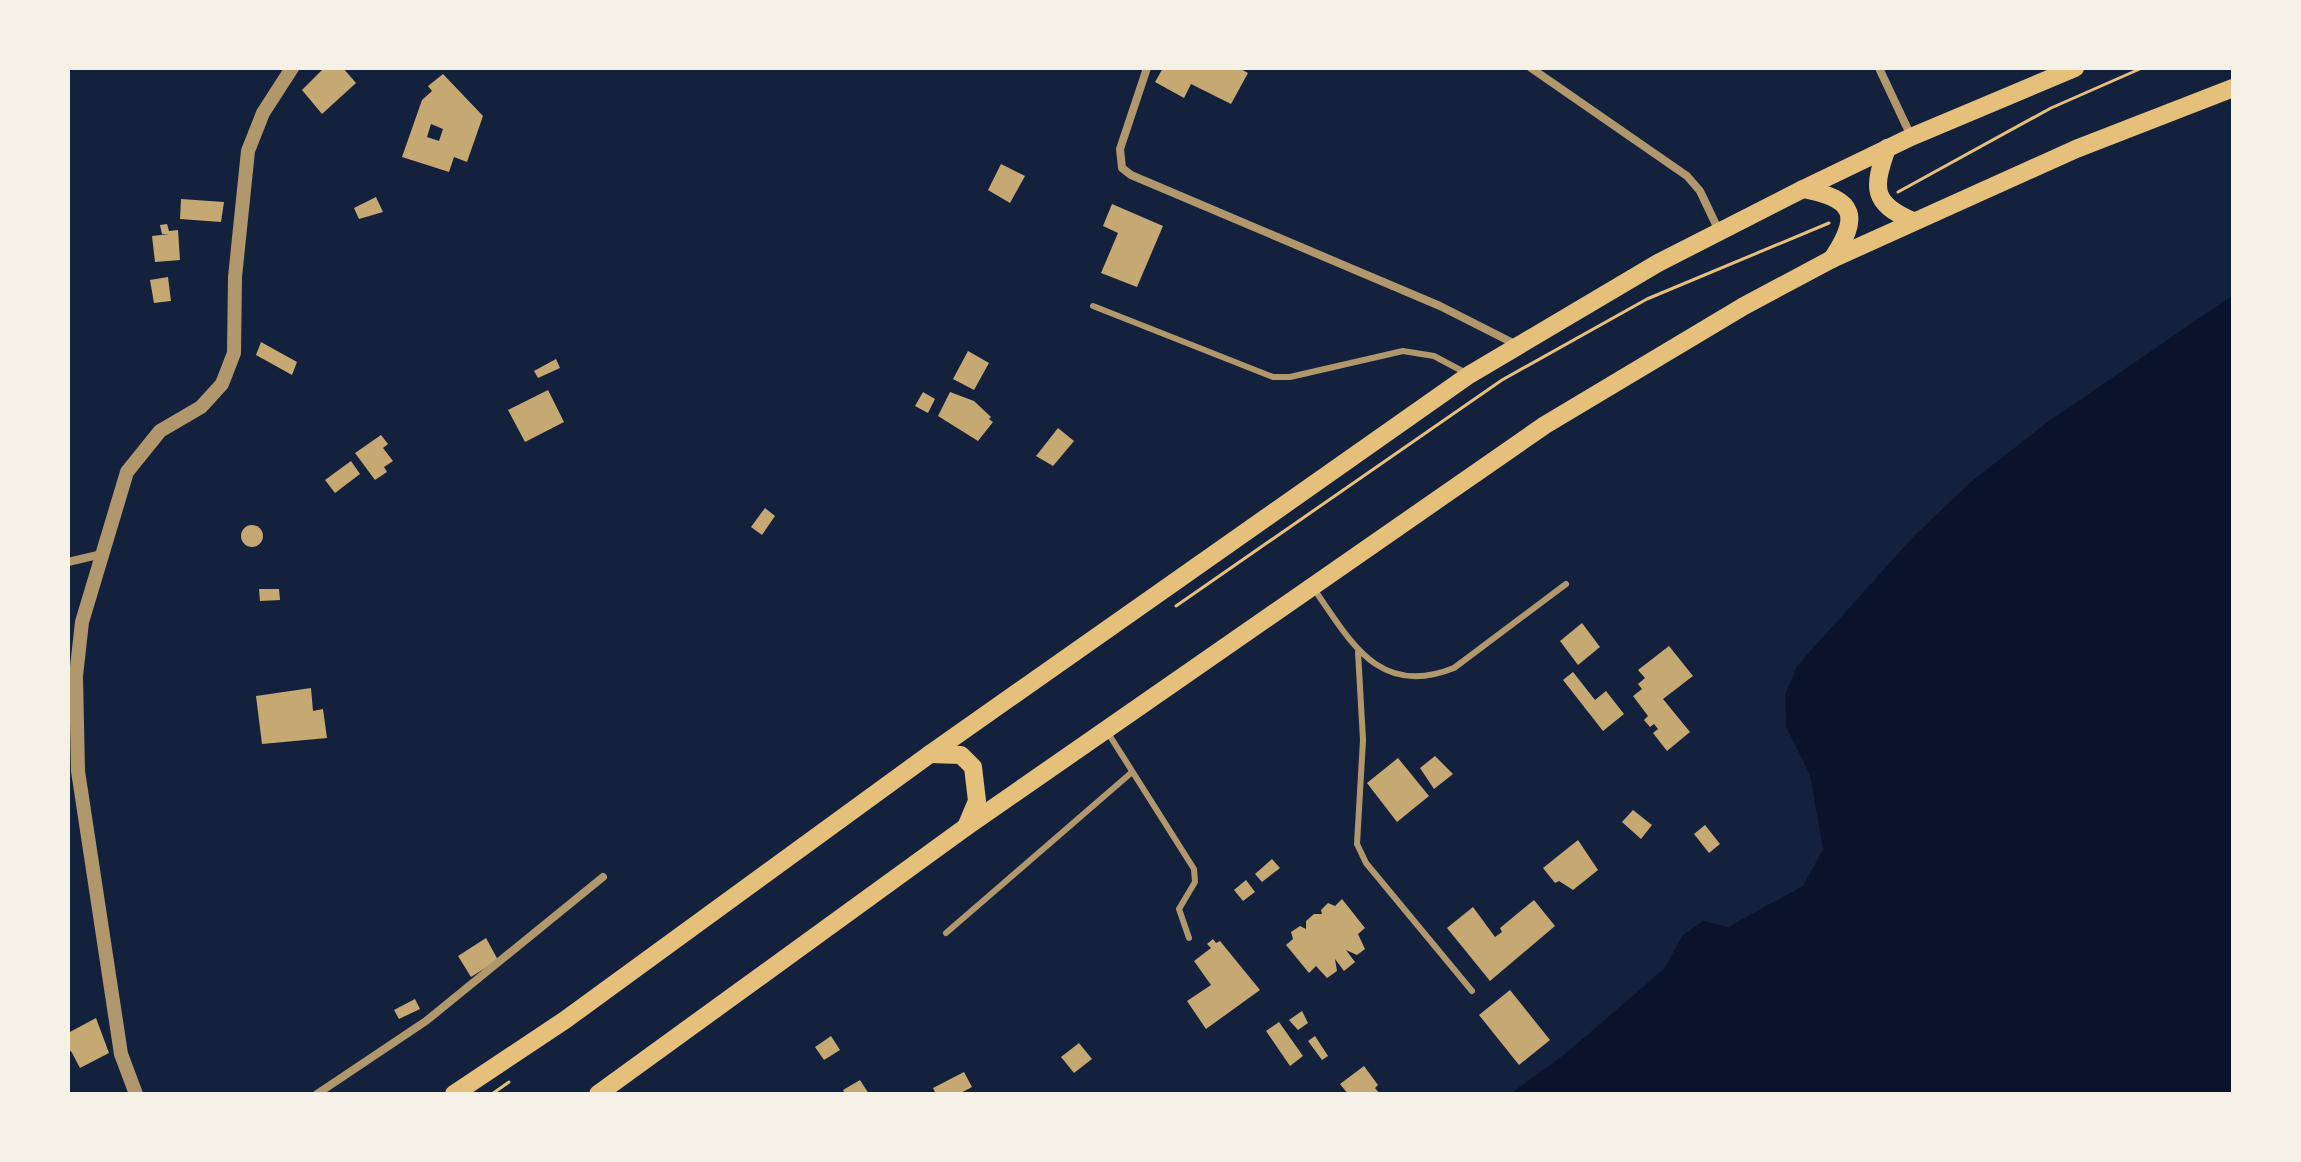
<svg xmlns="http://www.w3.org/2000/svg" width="2301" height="1162" font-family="'Fira Sans Condensed',sans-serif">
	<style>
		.water { fill: #0b132b }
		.building { fill: #c6a872; fill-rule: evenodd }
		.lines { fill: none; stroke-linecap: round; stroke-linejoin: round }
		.path { stroke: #e5c07b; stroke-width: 3 }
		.service { stroke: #b1986c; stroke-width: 6 }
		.minor { stroke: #b1986c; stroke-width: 8 }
		.tertiary { stroke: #b1986c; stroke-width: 14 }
		.primary { stroke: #e5c07b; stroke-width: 18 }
	</style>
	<rect width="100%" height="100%" fill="#14213d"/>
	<polygon class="water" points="2233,295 2233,1094 1510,1094 1565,1054 1665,968 1682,936 1703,921 1728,927 1803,886 1823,849 1810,775 1786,727 1785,695 1797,666 1914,536 1972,481 2049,421"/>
	<g class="building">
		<polygon points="324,68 343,68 356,83 322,114 302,90"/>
		<polygon points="1163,68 1239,68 1248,73 1231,104 1191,84 1184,98 1155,82"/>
		<path d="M443 74 483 116 467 162 454 157 449 172 402 157 422 100 432 91 428 86ZM431 124 443 129 439 141 427 137Z"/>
		<polygon points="1001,164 1025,176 1010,203 988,190"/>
		<polygon points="376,197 383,212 359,219 354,208"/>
		<polygon points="181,199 224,202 221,222 180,219"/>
		<polygon points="1112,204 1163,226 1137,287 1101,273 1118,233 1103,226"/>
		<polygon points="167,224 169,231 178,230 180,260 155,262 152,236 169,234 162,234 160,225"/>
		<polygon points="168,277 171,301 154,303 150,280"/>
		<polygon points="261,342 297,362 292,375 256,355"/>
		<polygon points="968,351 989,363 974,390 953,379"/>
		<polygon points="556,359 560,368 538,378 534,371"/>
		<polygon points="548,390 564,422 525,442 508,410"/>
		<polygon points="923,392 935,399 928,413 915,406"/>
		<polygon points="950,392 974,401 991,417 989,419 993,422 978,441 938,416"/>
		<polygon points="1058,428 1074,441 1053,466 1036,456"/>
		<polygon points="381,435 388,444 383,448 393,461 384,467 387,472 375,480 355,453"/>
		<polygon points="351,461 360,474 335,493 325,480"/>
		<polygon points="765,508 775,516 762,535 751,527"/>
		<circle cx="252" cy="536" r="11"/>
		<polygon points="259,589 279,589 280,600 260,601"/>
		<polygon points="1582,623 1600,647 1578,665 1560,641"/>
		<polygon points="1669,646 1693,676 1663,699 1690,732 1667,751 1653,733 1658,729 1654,724 1650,727 1644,720 1648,716 1633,696 1642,689 1638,684 1645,678 1638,670"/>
		<polygon points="1573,672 1595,700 1606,691 1624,714 1603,731 1563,680"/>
		<polygon points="311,688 313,711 323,709 327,738 262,744 256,696"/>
		<polygon points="1435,756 1453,774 1434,789 1420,768"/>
		<polygon points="1398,758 1429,796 1397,822 1367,783"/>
		<polygon points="1633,810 1652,825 1641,839 1622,822"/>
		<polygon points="1705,825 1720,844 1709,853 1694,834"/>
		<polygon points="1578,840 1598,870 1573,890 1559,881 1555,883 1543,868"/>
		<polygon points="1272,859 1280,868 1262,882 1255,874"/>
		<polygon points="1246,880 1255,892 1243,901 1234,890"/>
		<polygon points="1342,899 1365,928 1358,934 1365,949 1357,955 1346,950 1355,962 1344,971 1335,959 1337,971 1327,978 1316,966 1309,973 1286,945 1293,939 1291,932 1300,926 1306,929 1306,921 1314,914 1322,914 1321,910 1328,903 1335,906"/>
		<polygon points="1534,900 1555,926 1490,981 1447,928 1473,907 1495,937 1502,932 1500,928"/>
		<polygon points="486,938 498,960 471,977 458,956"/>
		<polygon points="1213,939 1216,943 1220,941 1260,990 1206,1029 1187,1001 1211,985 1194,961 1211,948 1207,944"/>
		<polygon points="1510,990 1550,1040 1519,1065 1479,1015"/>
		<polygon points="415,999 420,1009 399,1019 394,1010"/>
		<polygon points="1302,1011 1308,1023 1298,1030 1289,1020"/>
		<polygon points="96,1018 109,1053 80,1068 71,1051 68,1053 68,1033"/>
		<polygon points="1279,1022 1303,1056 1290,1066 1266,1031"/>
		<polygon points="831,1036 840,1050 824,1060 815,1047"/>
		<polygon points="1315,1036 1328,1056 1322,1060 1308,1041"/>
		<polygon points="1079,1043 1092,1059 1074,1073 1061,1057"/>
		<polygon points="1364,1066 1378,1085 1375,1088 1380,1094 1348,1094 1340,1084"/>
		<polygon points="964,1072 972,1087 959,1094 936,1094 933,1088"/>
		<polygon points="860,1080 869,1094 845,1094 843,1090"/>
	</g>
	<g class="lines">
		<g class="path">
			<polyline points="1898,192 2051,108 2142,68"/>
			<polyline points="1176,606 1502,380 1647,299 1829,223"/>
			<polyline points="492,1094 509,1082"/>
		</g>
		<g class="service">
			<polyline points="1093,306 1273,377 1290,377 1403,351 1434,356 1466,373"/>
			<path d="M1314 589C1351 642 1379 698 1454 668L1566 584"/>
			<polyline points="1358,652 1363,740 1357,844 1366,863 1472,991"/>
			<polyline points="1108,733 1194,869 1195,882 1179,909 1189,938"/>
			<polyline points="946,933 1131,773"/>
		</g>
		<g class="minor">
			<polyline points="1147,68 1120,149 1122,168 1131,175 1440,306 1517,345"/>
			<polyline points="1531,68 1687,176 1700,191 1719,231"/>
			<polyline points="1879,68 1911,136"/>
			<polyline points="68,562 102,554"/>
			<polyline points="317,1094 426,1021 603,877"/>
		</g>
		<polyline class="tertiary" points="136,1094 121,1054 78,771 76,676 82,622 127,472 160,431 201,407 222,384 234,353 235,277 248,151 263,113 292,68"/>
		<g class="primary">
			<path d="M1887 148C1873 188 1871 203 1913 221"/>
			<path d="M1803 189C1857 199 1860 217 1832 259"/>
			<polyline points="930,754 961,755 973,767 977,801 966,827"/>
			<polyline points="454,1094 565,1020 930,754 1469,375 1658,263 1803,189 1911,137 2075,68"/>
			<polyline points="598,1094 966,827 1545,425 1744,306 1832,259 2076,149 2233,88"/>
		</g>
	</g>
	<rect width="2301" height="1162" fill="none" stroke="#f6f1e7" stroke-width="140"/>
</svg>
